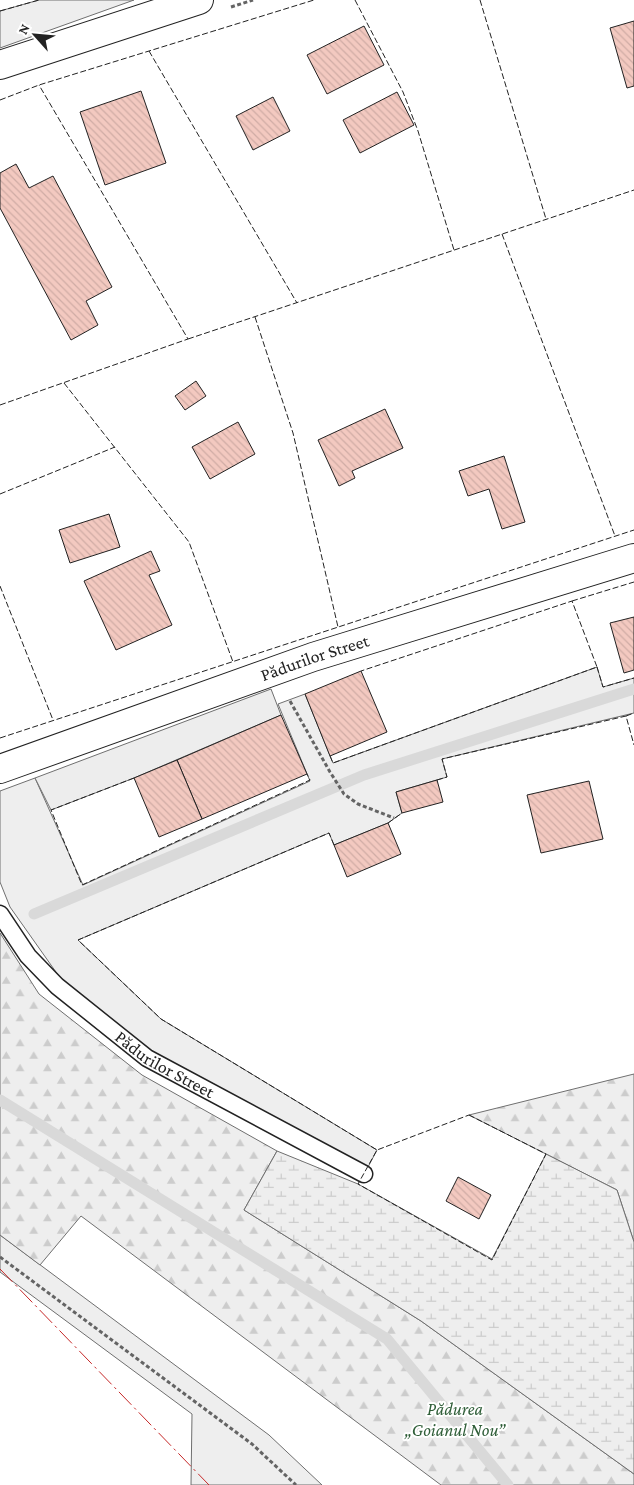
<svg xmlns="http://www.w3.org/2000/svg" width="634" height="1485" font-family="'Crimson Pro',serif">
	<style>
		.green { fill: #eee; stroke: #6f6f6f }
		.forest { fill: url(#forest-firs); stroke: #6f6f6f }
		.wetland { fill: url(#wetland-marsh); stroke: #6f6f6f }
		.parking { fill: #ededed; stroke: #6f6f6f }
		.lines { fill: none; stroke-linecap: round; stroke-linejoin: round }
		.stream { stroke: #d9d9d9; stroke-width: 11 }
		.building { fill: url(#building-back-hatch); stroke: #222 }
		.lane-casing { stroke: #222; stroke-width: 19 }
		.street-casing { stroke: #222; stroke-width: 30 }
		.secondary-casing { stroke: #222; stroke-width: 30 }
		.path { stroke: #646464; stroke-width: 3; stroke-dasharray: 4 2.5; stroke-linecap: butt }
		.lane { stroke: #fff; stroke-width: 16 }
		.street { stroke: #fff; stroke-width: 28 }
		.secondary { stroke: #fff; stroke-width: 28 }
		.fence { stroke: #222; stroke-width: 1; stroke-dasharray: 6 2.5; stroke-linecap: butt }
		.power { stroke: #c62828; stroke-width: 1; stroke-dasharray: 18 4 2.5 4; stroke-linecap: butt }
		.labels { text-anchor: middle; stroke-width: 4; stroke-linejoin: round; paint-order: stroke }
		.street-label { font-size: 18px; fill: #222; stroke: #fff }
		.park-label { font-size: 18px; font-style: italic; fill: #2f5e38; stroke: #fff }
	</style>
	<defs>
		<pattern id="forest-firs" width="22" height="20" patternUnits="userSpaceOnUse" patternTransform="scale(1.25)"><rect width="22" height="20" fill="#eee"/><path d="M5 1l3.5 6h-7zM16 11l3.5 6h-7z" fill="#ccc"/></pattern>
		<pattern id="wetland-marsh" width="20" height="14" patternUnits="userSpaceOnUse" patternTransform="scale(1.25)"><rect width="20" height="14" fill="#eee"/><path d="M1 5h8M5 5V1M11 12h8M15 12V8" fill="none" stroke="#ccc"/></pattern>
		<pattern id="building-back-hatch" width="6" height="6" patternUnits="userSpaceOnUse" patternTransform="scale(1.25)"><rect width="6" height="6" fill="#f3c9c0"/><path d="M-1 5l2 2M0 0l6 6M5-1l2 2" fill="none" stroke="#d0aca5"/></pattern>
	</defs>
	<rect width="100%" height="100%" fill="#fff"/>
	<g class="green">
		<polygon points="39,0 134,0 0,48 0,11"/>
		<polygon points="597,667 603,687 634,678 634,713 442,759 447,777 396,792 402,813 388,823 334,845 329,833 78,940 161,1019 377,1150 367,1169 148,1049 63,982 10,907 0,882 0,791 35,778 83,885 310,781 278,704 305,694 333,763"/>
		<polygon points="0,1235 269,1435 322,1485 191,1485 192,1414 0,1272"/>
	</g>
	<g class="forest">
		<polygon points="0,933 39,994 142,1075 277,1151 244,1210 421,1321 634,1474 634,1485 441,1485 81,1216 40,1265 0,1235"/>
		<polygon points="634,1074 634,1242 617,1190 469,1115"/>
	</g>
	<polygon class="wetland" points="277,1151 358,1184 492,1259 546,1154 617,1190 634,1242 634,1474 421,1321 244,1210"/>
	<polygon class="parking" points="271,689 281,715 134,778 51,810 35,778"/>
	<g class="lines">
		<g class="stream">
			<polyline points="34,914 364,775 634,689"/>
			<polyline points="0,1100 387,1339 508,1485"/>
		</g>
	</g>
	<g class="building">
		<polygon points="634,21 634,86 627,88 610,28"/>
		<polygon points="364,26 384,65 327,94 307,55"/>
		<polygon points="141,91 166,163 105,185 80,112"/>
		<polygon points="397,92 414,125 360,153 343,120"/>
		<polygon points="273,97 290,131 253,150 236,116"/>
		<polygon points="16,164 29,188 53,176 112,287 86,301 98,325 71,340 0,208 0,173"/>
		<polygon points="196,381 206,396 185,410 175,396"/>
		<polygon points="385,409 403,448 352,471 355,478 339,486 318,440"/>
		<polygon points="238,422 255,454 210,479 192,447"/>
		<polygon points="504,456 525,522 502,529 489,489 468,496 459,471"/>
		<polygon points="109,514 120,547 70,563 59,530"/>
		<polygon points="151,551 160,571 149,575 172,625 116,650 84,581"/>
		<polygon points="634,617 634,670 624,673 610,623"/>
		<polygon points="361,671 387,732 330,756 305,694"/>
		<polygon points="281,715 307,774 202,819 177,760"/>
		<polygon points="177,760 202,819 159,837 134,778"/>
		<polygon points="437,780 443,802 402,813 396,792"/>
		<polygon points="589,781 603,839 541,853 527,795"/>
		<polygon points="388,823 401,854 347,877 334,845"/>
		<polygon points="458,1177 491,1195 479,1219 446,1201"/>
	</g>
	<g class="lines">
		<defs>
			<g id="lane">
				<path id="s1" d="M0 914 28 956 57 986 147 1058 364 1174"/>
			</g>
			<g id="street">
				<path id="s2" d="M0 769 313 657 634 558"/>
			</g>
			<polyline id="secondary" points="0,65 199,0"/>
		</defs>
		<use href="#lane" class="lane-casing"/>
		<use href="#street" class="street-casing"/>
		<use href="#secondary" class="secondary-casing"/>
		<g class="path">
			<polyline points="231,7 253,0"/>
			<polyline points="290,701 330,772 344,794 358,804 394,818"/>
			<polyline points="0,1257 252,1444 296,1485"/>
		</g>
		<use href="#lane" class="lane"/>
		<use href="#street" class="street"/>
		<use href="#secondary" class="secondary"/>
		<g class="fence">
			<polyline points="355,0 403,92 418,131 454,250"/>
			<polyline points="480,0 546,219"/>
			<polyline points="0,11 39,0"/>
			<polyline points="149,51 297,303"/>
			<polyline points="0,100 39,85 314,0"/>
			<polyline points="502,234 615,536"/>
			<polyline points="255,317 293,433 338,627"/>
			<polyline points="188,339 634,190"/>
			<polyline points="64,383 189,542 233,662"/>
			<polyline points="0,405 188,339 39,85"/>
			<polyline points="0,494 115,447"/>
			<polyline points="0,586 53,720"/>
			<polyline points="572,601 634,582"/>
			<polyline points="597,667 603,687 634,678"/>
			<polyline points="626,716 634,713"/>
			<polyline points="0,738 634,530"/>
			<polyline points="330,756 333,763 597,667 572,601 361,671"/>
			<polyline points="134,778 51,810 82,885 310,780 307,774"/>
			<polyline points="437,780 447,777 442,759 626,716 634,745"/>
			<polyline points="388,823 402,813"/>
			<polyline points="334,845 329,833 78,940 161,1019 377,1150"/>
			<polygon points="469,1115 546,1154 492,1260 358,1184 377,1150"/>
		</g>
		<polyline class="power" points="0,1269 209,1485"/>
	</g>
	<g class="labels">
		<g class="street-label">
			<text dy="6" stroke="none"><textPath href="#s2" startOffset="334">Pădurilor Street</textPath></text>
			<text dy="6" stroke="none"><textPath href="#s1" startOffset="226">Pădurilor Street</textPath></text>
		</g>
		<g class="park-label">
			<text x="455" y="1415">Pădurea<tspan x="455" dy="21">„Goianul Nou”</tspan></text>
		</g>
	</g>
	<g transform="translate(35 35) rotate(297)" stroke="#ffffff" stroke-width="4" paint-order="stroke">
	<path d="M0-4L9 19L0 12L-9 19Z" fill="#222222"/>
	<text y="-8" font-size="14" font-weight="bold" text-anchor="middle" fill="#222222">N</text>
	</g>
</svg>
